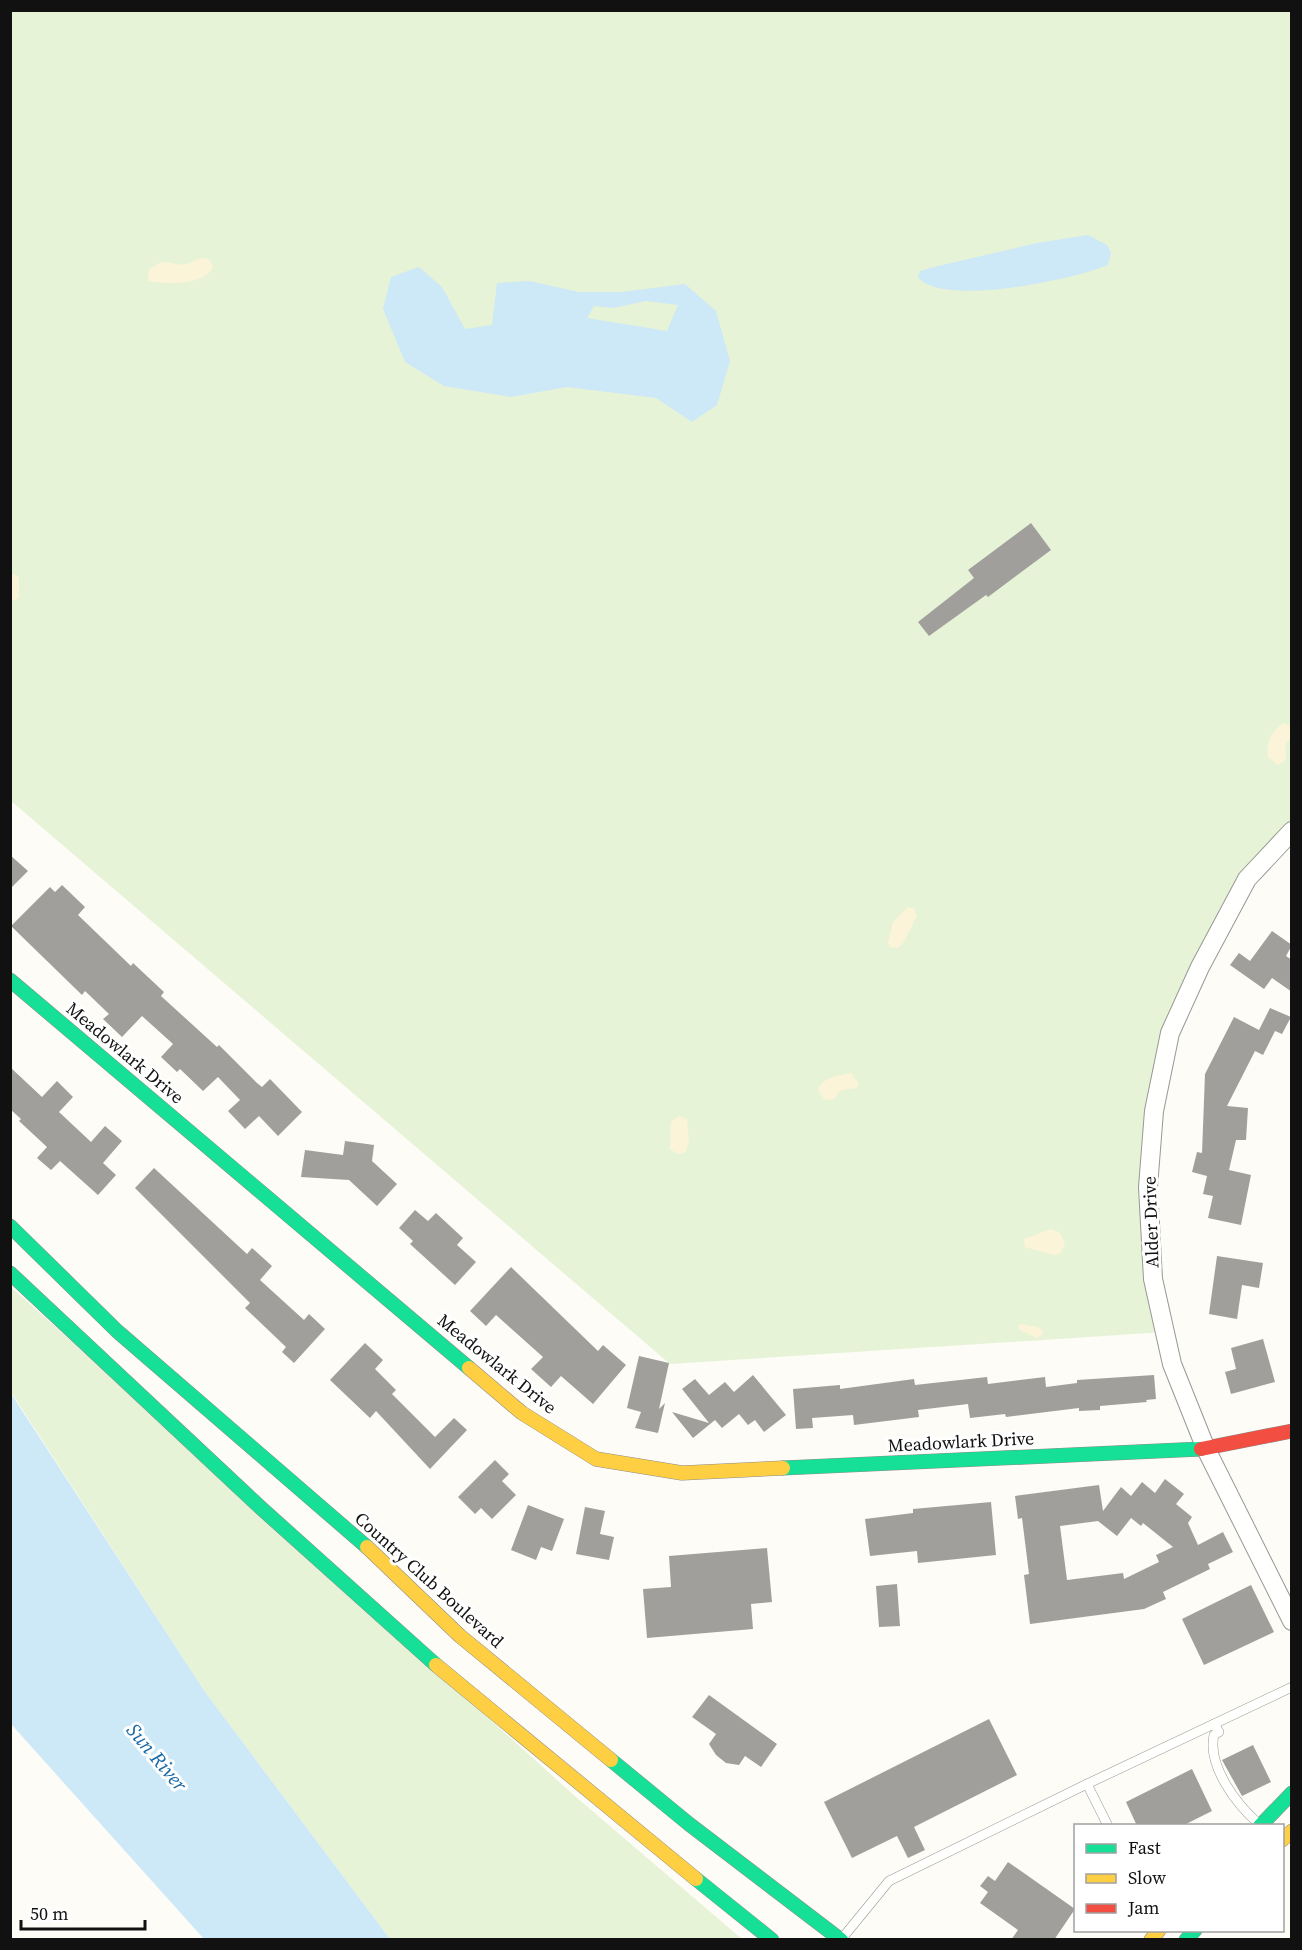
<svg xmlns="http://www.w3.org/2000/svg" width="1302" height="1950" font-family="'Source Serif 4',serif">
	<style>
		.green { fill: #e7f3d7 }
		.sand { fill: #fcf4d9 }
		.water { fill: #cde8f7; fill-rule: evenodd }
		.building { fill: #a19f9c; fill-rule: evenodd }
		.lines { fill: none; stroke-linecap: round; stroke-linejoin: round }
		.lane-casing { stroke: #979795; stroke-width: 10 }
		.street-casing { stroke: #979795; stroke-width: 20 }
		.fast-casing { stroke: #8e8d8b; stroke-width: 15 }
		.slow-casing { stroke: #8e8d8b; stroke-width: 15 }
		.jam-casing { stroke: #8e8d8b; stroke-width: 15 }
		.lane { stroke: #fffffe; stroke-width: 9 }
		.street { stroke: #fffffe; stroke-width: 18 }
		.fast { stroke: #16e098; stroke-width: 14 }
		.slow { stroke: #ffcf43; stroke-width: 14 }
		.jam { stroke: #f24e42; stroke-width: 14 }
		.labels { text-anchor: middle; stroke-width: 6; stroke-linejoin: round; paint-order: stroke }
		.street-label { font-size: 18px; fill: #111; stroke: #fff }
		.water-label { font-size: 20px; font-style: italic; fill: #1768a6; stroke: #fff }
	</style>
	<rect width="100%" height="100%" fill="#fdfcf7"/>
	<g class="green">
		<polygon points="11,11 1291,11 1291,831 1247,879 1170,1033 1148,1187 1165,1332 670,1364 11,801"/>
		<polygon points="10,1286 576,1797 742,1939 390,1939 205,1692 11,1392"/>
	</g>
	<g class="sand">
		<path d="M201 258 208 259 213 266C207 285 166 285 148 281L149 270C167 255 170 267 187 264 191 263 196 260 201 258Z"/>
		<polygon points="11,573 19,577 19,598 12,601"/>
		<path d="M1284 723 1291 726V737L1285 745 1286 760 1278 765 1268 757C1266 741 1271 732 1284 723Z"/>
		<polygon points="908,907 913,908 917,915 904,942 898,948 890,947 888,943 893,922"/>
		<path d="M851 1073 859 1084 857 1088 841 1090 834 1099 824 1100 818 1090C824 1076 838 1076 851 1073Z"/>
		<polygon points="679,1116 687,1119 689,1142 685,1152 678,1154 670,1149 671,1122"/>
		<polygon points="1051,1229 1060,1233 1065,1243 1061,1253 1054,1255 1025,1247 1024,1239"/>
		<polygon points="1019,1324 1038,1327 1043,1331 1042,1335 1037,1338 1018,1329"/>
	</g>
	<g class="water">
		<path d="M1088 235 1107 245 1111 253 1108 265C1074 279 942 308 918 277L920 271 934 267 1037 243Z"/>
		<path d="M419 267 442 287 465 329 492 325 497 283 529 281 579 292H621L685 284 716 311 730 361 717 405 692 422 656 398 567 387 511 397 444 386 405 362 383 309 391 277ZM646 301 678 305 667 331 587 318 594 306 613 308Z"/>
		<polygon points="10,1392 205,1692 390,1939 204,1939 11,1724"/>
	</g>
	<g class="building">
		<polygon points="1031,523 1051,550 988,597 986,595 929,636 918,622 974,578 968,570"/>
		<polygon points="10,855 28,871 10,889"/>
		<polygon points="62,885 85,907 78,915 131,966 133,963 164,992 161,996 217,1047 219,1045 257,1083 262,1087 270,1079 302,1112 278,1136 259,1116 245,1129 228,1111 240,1100 218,1077 203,1091 180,1069 177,1072 161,1057 173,1044 142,1016 122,1037 103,1019 109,1014 85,991 82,995 11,926 50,887 55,892"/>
		<polygon points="1272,931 1292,945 1286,956 1292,960 1292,992 1272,978 1264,989 1230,965 1239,953 1250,961"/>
		<polygon points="1270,1008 1291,1017 1282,1034 1275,1031 1263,1055 1255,1051 1227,1106 1248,1108 1246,1140 1236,1140 1229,1170 1251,1175 1241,1225 1208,1218 1213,1196 1203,1194 1207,1176 1192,1172 1197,1152 1202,1153 1205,1074 1234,1017 1259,1030"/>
		<polygon points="10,1067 42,1097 57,1081 73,1097 59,1112 91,1142 105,1126 122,1141 103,1163 116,1175 98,1195 60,1161 51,1170 37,1158 47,1147 19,1121 21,1119 10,1109"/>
		<polygon points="345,1141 374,1145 372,1161 397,1184 377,1206 349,1180 301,1177 305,1150 343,1155"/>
		<polygon points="154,1168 247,1254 252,1248 272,1266 260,1280 304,1320 309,1314 325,1329 294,1363 282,1352 286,1347 245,1308 250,1303 135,1188"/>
		<polygon points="415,1210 428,1221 436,1213 463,1238 457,1245 476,1262 455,1285 410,1244 413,1241 399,1228"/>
		<polygon points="1217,1256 1263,1263 1259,1288 1242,1285 1237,1319 1209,1314"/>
		<polygon points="511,1267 598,1351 603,1345 626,1365 593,1404 561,1376 551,1387 531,1369 543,1357 496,1315 486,1326 470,1311"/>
		<polygon points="1263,1339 1275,1382 1231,1394 1225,1372 1236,1369 1231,1348"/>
		<polygon points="365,1343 383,1360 375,1369 396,1390 392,1394 435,1437 454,1418 467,1430 430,1469 376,1411 370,1418 330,1380"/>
		<polygon points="639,1356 669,1363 659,1409 665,1403 658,1433 635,1428 641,1412 627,1408"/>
		<polygon points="753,1375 786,1415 764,1432 755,1420 748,1425 739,1414 722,1428 715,1420 693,1438 672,1412 709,1423 682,1389 695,1379 709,1395 725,1382 734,1392"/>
		<polygon points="1154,1375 1156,1399 1146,1400 1147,1402 1100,1406 1100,1410 1079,1411 1079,1408 1006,1417 1005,1414 970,1418 968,1404 918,1410 919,1417 854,1425 853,1415 812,1418 813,1428 796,1429 793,1389 840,1385 840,1389 914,1379 915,1385 987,1377 988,1384 1045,1377 1046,1387 1077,1383 1077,1380"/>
		<polygon points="495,1460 509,1474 502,1481 516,1495 492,1519 481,1508 475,1514 458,1497"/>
		<path d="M1165 1479 1184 1494 1176 1504 1192 1517 1188 1523 1198 1545 1223 1532 1233 1552 1208 1564 1210 1569 1163 1592 1166 1599 1144 1609 1030 1624 1024 1575 1029 1574 1022 1518 1018 1519 1015 1496 1099 1485 1103 1511 1121 1487 1131 1496 1142 1482 1155 1493ZM1131 1518 1141 1526 1143 1523 1173 1547 1156 1555 1159 1562 1124 1579 1123 1573 1067 1580 1060 1526 1098 1521 1117 1536Z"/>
		<polygon points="991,1502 996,1555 918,1563 917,1551 870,1556 865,1519 913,1513 913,1509"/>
		<polygon points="528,1505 564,1519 552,1551 541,1547 536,1560 511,1550"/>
		<polygon points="585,1507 605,1511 600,1534 614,1537 609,1560 576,1554"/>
		<polygon points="767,1548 772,1602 751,1604 753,1629 647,1638 643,1589 671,1587 669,1556"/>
		<polygon points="897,1584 900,1626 879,1627 876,1586"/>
		<polygon points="1251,1585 1274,1632 1204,1665 1182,1619"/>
		<polygon points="709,1695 777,1744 761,1767 745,1756 739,1765 726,1763 716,1755 709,1744 716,1734 692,1717"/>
		<polygon points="989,1719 1017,1775 914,1827 925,1850 908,1858 897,1836 852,1858 824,1802"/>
		<polygon points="1253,1745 1271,1782 1242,1796 1222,1760"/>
		<polygon points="1192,1769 1212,1811 1182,1826 1137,1826 1126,1802"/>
		<polygon points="1008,1862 1075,1909 1054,1940 1011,1940 1018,1930 980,1903 988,1892 980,1886 988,1876 995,1881"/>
	</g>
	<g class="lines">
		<defs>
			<g id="lane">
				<path d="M1214 1724 1219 1732 1214 1735C1207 1766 1237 1805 1259 1824"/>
				<polyline points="1108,1826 1087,1784 1292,1687"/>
				<polyline points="844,1936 889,1881 1087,1784"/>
			</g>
			<polyline id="street" points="1292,831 1247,879 1200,967 1170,1033 1154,1111 1148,1187 1153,1279 1172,1364 1206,1449 1292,1621"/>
			<g id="fast">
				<polyline points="10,980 469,1368"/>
				<polyline points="10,1226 117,1331 367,1547"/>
				<polyline points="10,1273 261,1508 436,1665"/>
				<polyline points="783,1468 1201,1449"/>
				<polyline points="611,1760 689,1824 841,1940"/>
				<polyline points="1260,1826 1292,1793"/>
				<polyline points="696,1879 772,1940"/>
				<polyline points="1186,1940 1195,1930"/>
			</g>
			<g id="slow">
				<polyline points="469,1368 522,1413 596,1459 682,1473 783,1468"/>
				<polyline points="367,1547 460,1636 611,1760"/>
				<polyline points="436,1665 696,1879"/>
				<polyline points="1282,1840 1292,1831"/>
				<polyline points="1151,1940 1159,1930"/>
			</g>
			<polyline id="jam" points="1201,1449 1292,1431"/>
		</defs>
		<use href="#lane" class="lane-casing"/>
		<use href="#street" class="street-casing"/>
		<use href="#fast" class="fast-casing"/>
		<use href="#slow" class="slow-casing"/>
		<use href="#jam" class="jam-casing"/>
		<use href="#lane" class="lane"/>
		<use href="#street" class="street"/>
		<use href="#fast" class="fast"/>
		<use href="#slow" class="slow"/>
		<use href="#jam" class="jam"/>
	</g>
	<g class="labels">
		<g class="street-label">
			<text transform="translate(125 1053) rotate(40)" y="6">Meadowlark Drive</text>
			<text transform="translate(1151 1222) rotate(-92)" y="6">Alder Drive</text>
			<text transform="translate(497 1364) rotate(39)" y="6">Meadowlark Drive</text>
			<text transform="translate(961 1442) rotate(-3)" y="6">Meadowlark Drive</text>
			<text transform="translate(429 1580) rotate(42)" y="6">Country Club Boulevard</text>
		</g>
		<g class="water-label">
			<text transform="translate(157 1757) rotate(50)" y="7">Sun River</text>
		</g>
	</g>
	<rect width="1302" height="1950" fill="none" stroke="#111111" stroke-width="24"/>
	<rect x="1074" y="1824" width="210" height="108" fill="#ffffff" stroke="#a0a0a0" stroke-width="1.5"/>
	<rect x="1086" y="1844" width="30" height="9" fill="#16e098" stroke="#a0a0a0" stroke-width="1.5"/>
	<text x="1128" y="1854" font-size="18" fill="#111111">Fast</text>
	<rect x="1086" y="1874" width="30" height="9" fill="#ffcf43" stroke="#a0a0a0" stroke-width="1.5"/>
	<text x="1128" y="1884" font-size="18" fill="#111111">Slow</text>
	<rect x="1086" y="1904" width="30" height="9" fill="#f24e42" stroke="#a0a0a0" stroke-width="1.5"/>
	<text x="1128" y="1914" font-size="18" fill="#111111">Jam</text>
	<path d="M21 1920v9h124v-9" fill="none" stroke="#111111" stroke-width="3"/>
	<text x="30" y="1920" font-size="18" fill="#111111" stroke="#ffffff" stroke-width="4.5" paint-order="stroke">50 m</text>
</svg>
